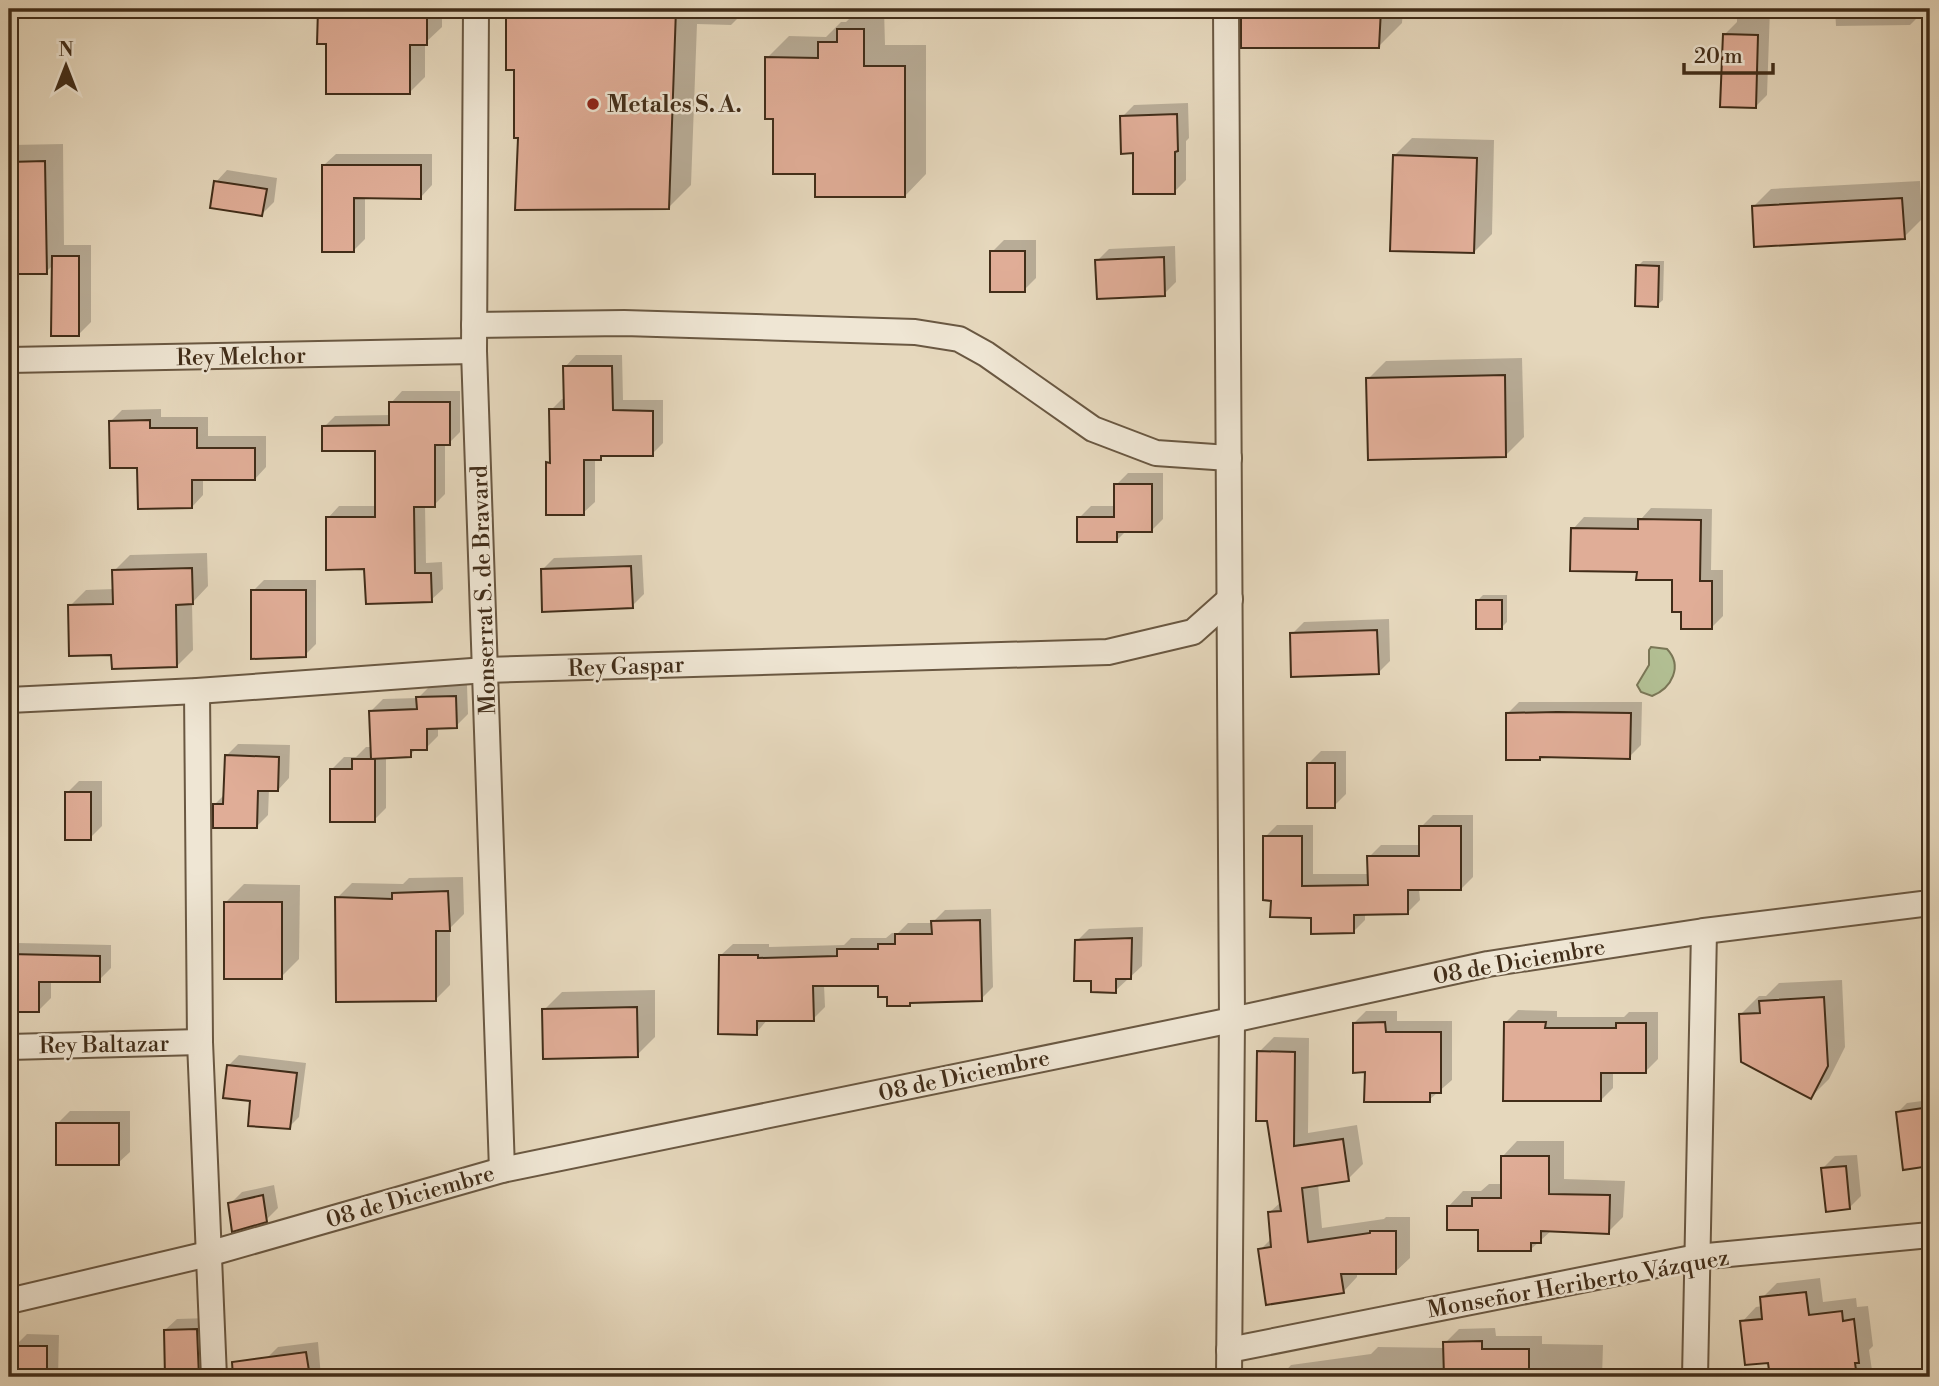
<svg xmlns="http://www.w3.org/2000/svg" width="1939" height="1386" font-family="'Libre Bodoni',serif">
	<style>
		.green { fill: #b2bf93; stroke: #7a7656; stroke-width: 2 }
		.shadow { fill: #0003 }
		.building { fill: #e0ad97; stroke: #412d19; stroke-width: 2 }
		.lines { fill: none; stroke-linecap: round; stroke-linejoin: round }
		.minor-casing { stroke: #6a5842; stroke-width: 28 }
		.minor { stroke: #efe6d4; stroke-width: 24 }
		.poi-dot { fill: #8f2418; stroke: #efe6d4; stroke-width: 2.5 }
		.labels { text-anchor: middle; stroke-width: 5; stroke-linejoin: round; paint-order: stroke }
		.poi-label { font-size: 23px; font-weight: bold; fill: #412d19; stroke: #efe6d4; text-anchor: start }
		.street-label { font-size: 23px; fill: #412d19; stroke: #efe6d4 }
	</style>
	<rect width="100%" height="100%" fill="#e6d8bd"/>
	<filter id="stains"><feTurbulence type="fractalNoise" baseFrequency=".00286" numOctaves="4"/><feColorMatrix values="0 0 0 0 .2 0 0 0 0 .09 0 0 0 0 .02 0 0 0 .5 -.17"/></filter>
	<radialGradient id="worn" r=".72"><stop offset=".6" stop-color="#630" stop-opacity="0"/><stop offset="1" stop-color="#630" stop-opacity=".3"/></radialGradient>
	<path class="green" d="M1651 647 1667 649C1683 666 1672 688 1652 696L1641 692 1637 685 1649 665V650Z"/>
	<g class="shadow">
		<polygon points="226,9 280,9 271,18 226,17"/>
		<polygon points="319,9 442,9 442,27 425,43 425,77 409,93 328,43 319,43"/>
		<polygon points="505,9 747,9 731,25 697,24 691,185 668,208 520,136 516,68 508,13 505,14"/>
		<polygon points="859,9 884,9 885,45 926,45 926,174 905,196 817,172 774,118 767,58 789,36 826,37 841,22 846,22"/>
		<polygon points="1243,9 1403,9 1402,23 1378,47 1243,47"/>
		<polygon points="1595,9 1629,9 1623,15 1595,15"/>
		<polygon points="1737,9 1770,9 1767,95 1755,107 1725,34 1737,22"/>
		<polygon points="1835,9 1930,9 1930,17 1918,17 1910,25 1836,26"/>
		<polygon points="1188,103 1189,138 1186,141 1186,180 1174,192 1135,152 1122,117 1134,105"/>
		<polygon points="1412,138 1494,140 1492,234 1474,252 1394,156"/>
		<polygon points="63,144 64,245 91,245 91,322 79,334 53,265 46,272 9,272 9,148 12,145"/>
		<polygon points="336,154 432,154 432,185 421,197 365,197 365,239 353,251 324,165"/>
		<polygon points="227,170 277,178 274,202 262,214 216,182"/>
		<polygon points="1920,181 1922,219 1904,237 1753,207 1771,189"/>
		<polygon points="1004,240 1036,240 1036,278 1024,290 992,252"/>
		<polygon points="1175,246 1176,282 1164,294 1097,261 1109,249"/>
		<polygon points="1643,261 1664,261 1663,300 1657,305 1638,266"/>
		<polygon points="576,355 622,355 623,400 663,400 663,443 652,454 604,454 600,458 595,458 595,502 583,513 548,463 551,460 551,410 562,399 565,399 565,367"/>
		<polygon points="1522,358 1524,437 1506,455 1368,379 1386,361"/>
		<polygon points="402,391 460,391 460,432 449,443 445,443 445,494 434,505 425,505 426,563 442,562 443,589 431,600 366,567 328,518 339,506 376,506 376,449 324,427 335,416 391,415 391,403"/>
		<polygon points="161,409 161,417 208,417 208,436 266,436 266,467 255,479 203,479 203,495 192,507 139,466 110,422 122,410"/>
		<polygon points="1128,473 1163,473 1163,519 1151,531 1126,531 1117,540 1079,518 1091,506 1116,506 1116,485"/>
		<polygon points="1651,508 1712,509 1711,570 1723,570 1723,616 1711,628 1683,610 1673,579 1638,570 1573,529 1584,517 1642,518"/>
		<polygon points="207,553 208,586 192,603 193,650 177,666 113,653 70,606 86,590 114,589 114,571 130,555"/>
		<polygon points="642,555 644,594 632,606 542,570 554,558"/>
		<polygon points="9,578 10,608 9,609"/>
		<polygon points="264,580 316,580 316,644 305,655 253,591"/>
		<polygon points="1483,595 1507,595 1507,622 1502,627 1478,600"/>
		<polygon points="1389,619 1390,661 1378,673 1292,634 1304,622"/>
		<polygon points="467,685 468,714 456,726 438,727 438,736 426,748 417,748 410,755 386,756 386,808 374,820 332,769 344,757 356,757 366,747 372,747 371,711 383,699 418,698 430,686"/>
		<polygon points="1519,702 1642,702 1641,745 1629,757 1542,755 1539,758 1507,714"/>
		<polygon points="238,744 290,745 289,778 278,790 269,789 268,815 256,827 215,804 225,794 226,756"/>
		<polygon points="1321,751 1346,751 1346,794 1334,806 1309,763"/>
		<polygon points="79,781 102,781 102,826 90,838 67,793"/>
		<polygon points="1433,815 1473,815 1473,877 1461,889 1419,889 1420,900 1408,912 1365,913 1365,920 1353,932 1272,899 1265,837 1277,825 1313,825 1313,874 1369,874 1369,857 1381,845 1421,845 1421,827"/>
		<polygon points="463,877 464,914 450,928 450,985 435,1000 337,898 352,883 403,884 409,878"/>
		<polygon points="244,884 300,885 299,959 281,977 226,902"/>
		<polygon points="991,909 993,987 981,999 913,1001 910,1004 889,995 880,985 824,985 825,1007 813,1019 768,1019 756,1033 721,955 733,944 769,944 769,947 844,945 851,938 886,938 892,933 898,933 908,923 932,923 945,910"/>
		<polygon points="1143,927 1142,966 1115,991 1093,980 1077,941 1089,929"/>
		<polygon points="17,943 111,945 111,968 99,980 51,980 51,998 39,1010 9,1010 9,950"/>
		<polygon points="1842,980 1845,1047 1829,1079 1811,1097 1741,1014 1759,996 1766,996 1779,983"/>
		<polygon points="655,990 655,1037 637,1055 544,1010 562,992"/>
		<polygon points="1518,1010 1557,1011 1557,1017 1624,1017 1629,1012 1658,1012 1658,1059 1646,1071 1613,1071 1613,1088 1601,1100 1506,1022"/>
		<polygon points="1366,1011 1397,1011 1397,1021 1452,1021 1452,1080 1429,1100 1367,1071 1354,1023"/>
		<polygon points="1274,1037 1309,1038 1308,1133 1357,1125 1363,1164 1348,1179 1318,1184 1322,1228 1384,1219 1386,1217 1410,1217 1410,1258 1395,1272 1357,1272 1357,1277 1343,1292 1260,1250 1272,1238 1269,1213 1282,1201 1259,1052"/>
		<polygon points="239,1055 306,1063 299,1117 289,1127 229,1065"/>
		<polygon points="1930,1100 1930,1164 1904,1168 1897,1113 1907,1103"/>
		<polygon points="70,1111 130,1111 130,1152 118,1163 58,1123"/>
		<polygon points="1517,1141 1564,1141 1564,1179 1625,1181 1623,1217 1608,1232 1552,1230 1530,1250 1479,1228 1448,1207 1463,1191 1481,1191 1489,1184 1502,1184 1502,1157"/>
		<polygon points="1857,1155 1861,1196 1849,1208 1823,1168 1835,1156"/>
		<polygon points="274,1185 278,1208 266,1220 230,1204 242,1192"/>
		<polygon points="1820,1278 1823,1302 1856,1298 1857,1307 1868,1306 1873,1346 1869,1350 1873,1377 1771,1377 1769,1361 1742,1322 1756,1307 1763,1306 1762,1298 1777,1283"/>
		<polygon points="208,1318 219,1377 162,1377 166,1371 165,1330 177,1319"/>
		<polygon points="1495,1328 1496,1336 1542,1336 1542,1344 1603,1345 1602,1377 1280,1377 1291,1365 1371,1354 1378,1347 1445,1348 1445,1343 1459,1329"/>
		<polygon points="27,1334 59,1335 58,1377 9,1377 9,1365 15,1365 15,1346"/>
		<polygon points="318,1342 321,1377 269,1377 267,1358 278,1347"/>
	</g>
	<g class="building">
		<polygon points="318,9 427,9 427,45 410,45 410,94 326,94 326,44 317,44"/>
		<polygon points="506,9 676,9 669,209 515,210 518,138 514,138 514,70 506,70"/>
		<polygon points="1241,9 1381,9 1379,48 1241,48"/>
		<polygon points="837,29 864,29 864,66 905,66 905,197 815,197 815,174 773,174 773,119 765,119 765,57 818,58 818,42 837,42"/>
		<polygon points="1723,34 1758,35 1756,108 1720,107"/>
		<polygon points="1177,114 1178,151 1175,152 1175,194 1133,194 1133,153 1121,154 1120,116"/>
		<polygon points="1393,155 1477,158 1474,253 1390,251"/>
		<polygon points="45,161 47,274 9,274 9,162"/>
		<polygon points="322,165 421,165 421,199 354,198 354,252 322,252"/>
		<polygon points="214,181 267,189 262,216 210,208"/>
		<polygon points="1902,198 1905,239 1754,247 1752,206"/>
		<rect x="990" y="251" width="35" height="41"/>
		<polygon points="52,256 79,256 79,336 51,336"/>
		<polygon points="1164,257 1165,296 1097,299 1095,260"/>
		<polygon points="1636,265 1659,266 1658,307 1635,306"/>
		<polygon points="563,366 612,366 613,410 653,411 653,456 601,456 601,460 584,460 584,515 546,515 546,462 550,463 549,409 564,409"/>
		<polygon points="1505,375 1506,457 1368,460 1366,378"/>
		<polygon points="389,402 450,402 450,445 435,445 435,507 414,507 415,573 431,573 432,602 366,604 364,569 326,570 326,517 375,517 375,451 322,451 322,426 389,425"/>
		<polygon points="150,420 150,428 197,428 197,448 255,448 255,480 192,480 192,508 138,509 137,468 110,468 109,421"/>
		<polygon points="1114,484 1152,484 1152,532 1117,532 1117,542 1077,542 1077,517 1114,517"/>
		<polygon points="1638,519 1701,520 1700,581 1712,581 1712,629 1681,629 1681,612 1672,612 1672,580 1636,580 1637,572 1570,571 1571,528 1638,529"/>
		<polygon points="631,566 633,608 542,612 541,569"/>
		<polygon points="192,568 193,604 176,605 177,667 112,669 111,655 69,656 68,605 113,604 112,570"/>
		<polygon points="251,590 306,590 306,657 251,659"/>
		<rect x="1476" y="600" width="26" height="29"/>
		<polygon points="1377,630 1379,674 1291,677 1290,633"/>
		<polygon points="456,696 457,728 427,729 427,750 411,750 411,757 371,759 369,711 417,709 416,697"/>
		<polygon points="1557,712 1631,713 1630,759 1540,757 1540,760 1506,760 1506,713"/>
		<polygon points="225,755 279,757 278,791 258,791 257,828 213,828 213,804 223,804"/>
		<polygon points="352,759 375,759 375,822 330,822 330,769 352,769"/>
		<rect x="1307" y="763" width="28" height="45"/>
		<rect x="65" y="792" width="26" height="48"/>
		<polygon points="1419,826 1461,826 1461,890 1408,890 1408,914 1354,915 1354,933 1311,934 1311,918 1270,917 1271,901 1263,900 1263,836 1302,836 1302,886 1368,885 1367,856 1419,856"/>
		<polygon points="448,891 450,931 436,931 436,1001 336,1002 335,897 392,899 392,893"/>
		<rect x="224" y="902" width="58" height="77"/>
		<polygon points="980,920 982,1001 910,1003 910,1006 887,1006 887,997 878,997 878,986 813,986 814,1021 757,1021 757,1035 718,1034 719,955 758,955 758,958 837,956 837,949 878,949 878,944 895,944 895,934 932,934 931,921"/>
		<polygon points="1132,938 1131,979 1116,979 1116,993 1091,992 1091,981 1074,981 1075,940"/>
		<polygon points="9,954 100,956 100,982 39,982 39,1012 9,1012"/>
		<polygon points="1824,997 1828,1066 1811,1099 1741,1062 1739,1014 1760,1013 1759,1001"/>
		<polygon points="637,1007 638,1057 543,1059 542,1009"/>
		<polygon points="1385,1022 1386,1032 1441,1032 1441,1093 1430,1093 1430,1102 1364,1102 1365,1072 1353,1073 1353,1023"/>
		<polygon points="1504,1022 1546,1022 1545,1028 1616,1028 1616,1023 1646,1023 1646,1073 1601,1073 1601,1101 1503,1101"/>
		<polygon points="1257,1051 1295,1052 1294,1146 1343,1139 1349,1181 1302,1188 1308,1242 1370,1233 1370,1231 1396,1231 1396,1274 1341,1274 1344,1293 1266,1305 1258,1249 1271,1247 1268,1212 1281,1211 1267,1121 1256,1121"/>
		<polygon points="227,1065 297,1073 290,1129 248,1126 250,1101 223,1098"/>
		<polygon points="1930,1107 1930,1166 1903,1170 1896,1112"/>
		<rect x="56" y="1123" width="63" height="42"/>
		<polygon points="1501,1156 1549,1156 1549,1194 1610,1195 1609,1234 1541,1231 1541,1243 1531,1243 1531,1251 1478,1251 1478,1230 1447,1230 1447,1206 1472,1206 1472,1198 1501,1198"/>
		<polygon points="1846,1166 1850,1209 1826,1212 1821,1168"/>
		<polygon points="263,1195 267,1222 232,1232 228,1203"/>
		<polygon points="1806,1292 1809,1315 1842,1311 1843,1321 1854,1319 1859,1363 1855,1363 1857,1377 1770,1377 1768,1363 1745,1365 1740,1321 1762,1319 1760,1297"/>
		<polygon points="197,1329 199,1377 165,1377 164,1330"/>
		<polygon points="1482,1341 1482,1349 1529,1349 1529,1377 1444,1377 1443,1342"/>
		<rect x="13" y="1346" width="34" height="31"/>
		<polygon points="306,1352 310,1377 233,1377 232,1362"/>
	</g>
	<g class="lines">
		<defs>
			<g id="minor">
				<polyline points="476,9 474,351 502,1170"/>
				<polyline points="1226,9 1232,1020 1229,1377"/>
				<polyline points="474,325 624,323 915,332 959,339 986,354 1093,429 1156,453 1229,458"/>
				<polyline points="9,360 474,351"/>
				<polyline points="197,691 200,1042 214,1377"/>
				<polyline points="9,700 197,691 486,670 1108,652 1193,632 1230,599"/>
				<polyline points="9,1047 200,1042"/>
				<polyline points="9,1301 208,1254 502,1170 1232,1020 1488,964 1704,931 1930,903"/>
				<polyline points="1229,1350 1697,1257 1930,1235"/>
				<polyline points="1695,1377 1704,931"/>
			</g>
		</defs>
		<use href="#minor" class="minor-casing"/>
		<use href="#minor" class="minor"/>
	</g>
	<circle class="poi-dot" cx="593" cy="104" r="7"/>
	<g class="labels">
		<g class="poi-label">
			<text x="607" y="112">Metales S. A.</text>
		</g>
		<g class="street-label">
			<text transform="translate(241 356) rotate(-1)" y="8">Rey Melchor</text>
			<text transform="translate(483 590) rotate(-92)" y="8">Monserrat S. de Bravard</text>
			<text transform="translate(626 666) rotate(-2)" y="8">Rey Gaspar</text>
			<text transform="translate(1519 961) rotate(-10)" y="8">08 de Diciembre</text>
			<text transform="translate(104 1044) rotate(-1)" y="8">Rey Baltazar</text>
			<text transform="translate(964 1075) rotate(-12)" y="8">08 de Diciembre</text>
			<text transform="translate(410 1196) rotate(-16)" y="8">08 de Diciembre</text>
			<text transform="translate(1578 1283) rotate(-10)" y="8">Monseñor Heriberto Vázquez</text>
		</g>
	</g>
	<rect width="1939" height="1386" fill="none" stroke="#e6d8bd" stroke-width="35"/>
	<rect x="10" y="10" width="1918" height="1365" fill="none" stroke="#412d19" stroke-width="3.5"/>
	<rect x="18" y="18" width="1904" height="1351" fill="none" stroke="#412d19" stroke-width="2"/>
	<g transform="translate(66 66)" stroke="#efe6d4" stroke-width="5" paint-order="stroke">
	<path d="M0-5L12 26L0 18L-12 26Z" fill="#412d19"/>
	<text y="-10" font-size="19" font-weight="bold" text-anchor="middle" fill="#412d19">N</text>
	</g>
	<path d="M1684 63v10h89v-10" fill="none" stroke="#412d19" stroke-width="3.5"/>
	<text x="1694" y="63" font-size="21" fill="#412d19" stroke="#efe6d4" stroke-width="5" paint-order="stroke">20 m</text>
	<rect width="100%" height="100%" filter="url(#stains)"/>
	<rect width="100%" height="100%" fill="url(#worn)"/>
</svg>
